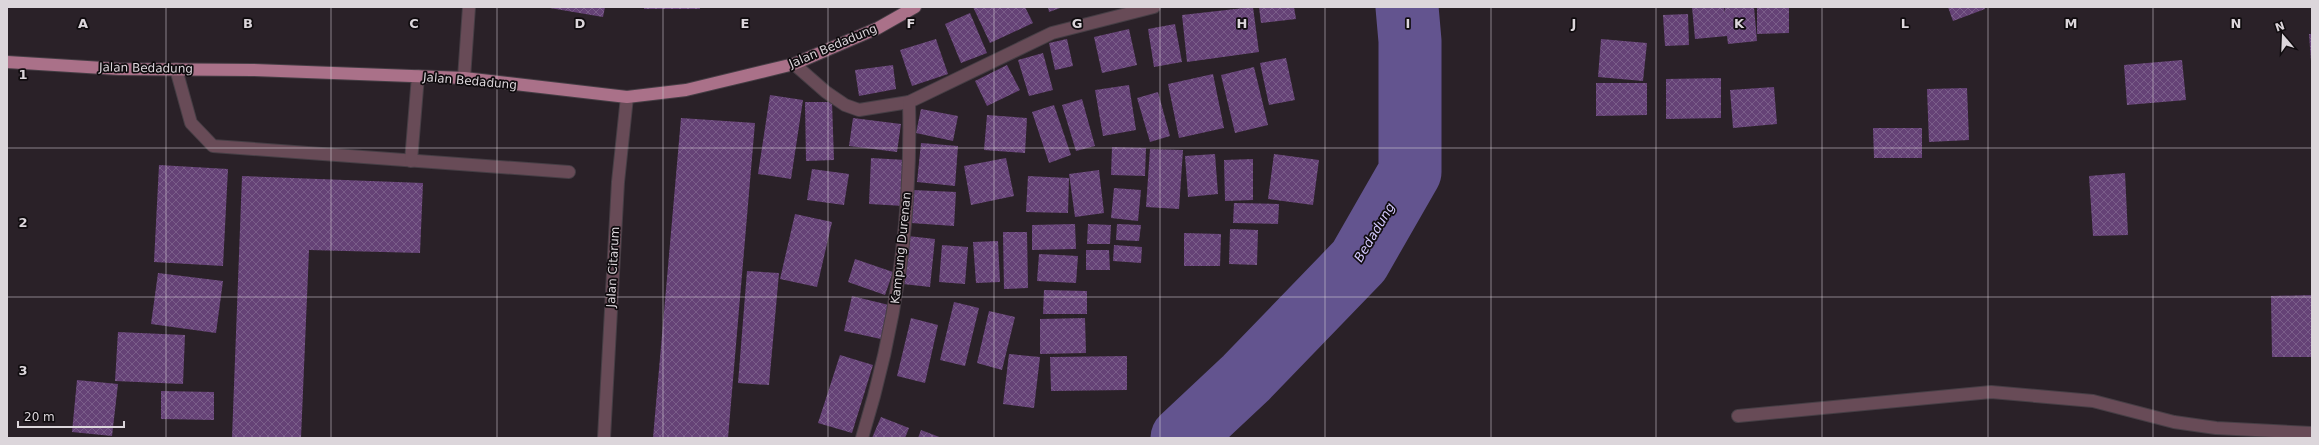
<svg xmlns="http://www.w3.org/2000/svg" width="2319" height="445" font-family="'DejaVu Sans',sans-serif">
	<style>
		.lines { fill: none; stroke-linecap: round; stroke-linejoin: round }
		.river { stroke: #63548f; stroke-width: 63 }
		.building { fill: url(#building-cross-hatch) }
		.minor-casing { stroke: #463e45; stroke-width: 14 }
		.major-casing { stroke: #463e45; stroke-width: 14 }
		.minor { stroke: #684b57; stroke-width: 12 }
		.major { stroke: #aa7189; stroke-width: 12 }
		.grid { fill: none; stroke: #dcd6db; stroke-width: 1; stroke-opacity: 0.55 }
		.labels { text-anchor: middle; stroke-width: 3.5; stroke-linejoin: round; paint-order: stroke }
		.street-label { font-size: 12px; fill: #dcd6db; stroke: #100c0f }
		.water-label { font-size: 13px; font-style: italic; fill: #d4c9fe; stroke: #100c0f }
		.grid-label { font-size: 13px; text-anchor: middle; font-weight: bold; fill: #dcd6db; stroke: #100c0f; stroke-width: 3.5; stroke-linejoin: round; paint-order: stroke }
	</style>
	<defs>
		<pattern id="building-cross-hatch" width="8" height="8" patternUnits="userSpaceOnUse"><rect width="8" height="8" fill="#654276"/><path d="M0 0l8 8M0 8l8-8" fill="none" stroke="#7a5d89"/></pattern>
	</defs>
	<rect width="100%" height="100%" fill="#2a2128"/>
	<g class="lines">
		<polyline class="river" points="1182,438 1246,378 1359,261 1410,172 1410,41 1407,7"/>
	</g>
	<g class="building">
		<polygon points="544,7 605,7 603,17"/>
		<rect x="644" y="7" width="56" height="2"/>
		<polygon points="973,7 1025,7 1033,23 990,43"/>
		<polygon points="1048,7 1063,7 1049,12"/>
		<polygon points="1253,7 1259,52 1187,62 1182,15"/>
		<polygon points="1259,7 1294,7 1296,19 1261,23"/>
		<polygon points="1692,7 1724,7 1725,13 1725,7 1754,7 1757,41 1728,44 1727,36 1695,39"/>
		<polygon points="1757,7 1789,7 1789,33 1757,34"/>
		<polygon points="1948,7 1984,7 1985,9 1953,21"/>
		<polygon points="970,13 987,53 961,63 945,24"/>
		<polygon points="1688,14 1689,45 1665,46 1663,15"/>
		<polygon points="1175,24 1182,62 1154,67 1148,29"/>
		<polygon points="1129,29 1137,65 1102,73 1094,37"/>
		<polygon points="2309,34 2312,34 2312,61 2311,61"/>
		<polygon points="936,39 948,74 912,86 900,50"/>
		<polygon points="1067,39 1073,66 1055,70 1049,43"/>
		<polygon points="1601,39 1647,43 1643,81 1598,77"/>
		<polygon points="1043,53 1053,90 1029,96 1018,60"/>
		<polygon points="1286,58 1295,100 1269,105 1260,63"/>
		<polygon points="2182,60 2186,100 2127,105 2124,65"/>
		<polygon points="893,65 896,89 859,96 855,70"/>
		<polygon points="1007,65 1020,90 987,106 975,81"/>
		<polygon points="1254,67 1268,125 1235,133 1221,75"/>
		<polygon points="1213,74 1224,128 1179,138 1168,84"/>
		<polygon points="1721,78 1721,118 1666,119 1666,79"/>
		<polygon points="1596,83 1647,83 1647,115 1596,116"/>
		<polygon points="1129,85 1136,130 1103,136 1095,90"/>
		<polygon points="1774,87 1777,124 1733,128 1730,90"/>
		<polygon points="1967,88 1969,140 1929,142 1927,89"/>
		<polygon points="1158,92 1170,136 1150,142 1137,98"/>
		<polygon points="770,95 803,100 791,179 758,174"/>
		<polygon points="1082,99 1095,146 1076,151 1062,105"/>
		<polygon points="805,102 832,102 834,160 806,161"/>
		<polygon points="1054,105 1071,155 1049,163 1032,112"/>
		<polygon points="921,109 958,116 953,141 916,133"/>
		<polygon points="987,115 1027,118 1025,153 984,150"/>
		<polygon points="681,118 755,123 728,438 653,438"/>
		<polygon points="853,118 901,124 897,152 849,146"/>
		<polygon points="1873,128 1922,128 1922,158 1874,158"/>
		<polygon points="921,143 958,146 955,186 917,182"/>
		<polygon points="1112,147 1146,148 1145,176 1111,175"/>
		<polygon points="1150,149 1183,150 1179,209 1146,207"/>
		<polygon points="1215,154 1218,194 1188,197 1185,156"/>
		<polygon points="1274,154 1319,160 1313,205 1268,199"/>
		<polygon points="871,158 906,160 904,206 869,204"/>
		<polygon points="1006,158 1014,196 971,205 964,166"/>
		<polygon points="1253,159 1253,200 1225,201 1224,160"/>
		<polygon points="159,165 228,169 223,266 154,262"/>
		<polygon points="812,169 849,174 844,205 807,200"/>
		<polygon points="1099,170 1104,213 1075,217 1069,174"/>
		<polygon points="2125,173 2128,235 2093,236 2089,176"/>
		<polygon points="242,176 423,183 420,253 309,250 301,438 232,438"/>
		<polygon points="1028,176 1069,178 1068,213 1026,212"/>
		<polygon points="1114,188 1141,190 1138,221 1111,218"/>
		<polygon points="913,190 956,192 954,226 911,223"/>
		<polygon points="1234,203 1279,204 1278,224 1233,223"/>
		<polygon points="795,214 832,222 817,287 780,279"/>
		<polygon points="1075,224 1076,249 1032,250 1032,225"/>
		<polygon points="1088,224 1111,225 1110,244 1087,244"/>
		<polygon points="1117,224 1141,225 1139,241 1116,240"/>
		<polygon points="1230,229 1258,230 1257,265 1229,264"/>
		<polygon points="1003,232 1027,232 1028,288 1004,289"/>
		<polygon points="1184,233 1221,234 1220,266 1184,266"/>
		<polygon points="908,236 935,239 930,287 903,284"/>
		<polygon points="998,241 1000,282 976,283 973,242"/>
		<polygon points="942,245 968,247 965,284 939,282"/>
		<polygon points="1114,245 1142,247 1141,263 1113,261"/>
		<polygon points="1086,250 1109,250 1110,270 1086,270"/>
		<polygon points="1039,254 1078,256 1076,283 1037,281"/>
		<polygon points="855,259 893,272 885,295 848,282"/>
		<polygon points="747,271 779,273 769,385 738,383"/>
		<polygon points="158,273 223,281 216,333 151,324"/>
		<polygon points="1044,290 1087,291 1087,314 1043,314"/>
		<polygon points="2312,295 2312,357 2272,357 2271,296"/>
		<polygon points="852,296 889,305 881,339 844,331"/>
		<polygon points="954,302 979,308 965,366 940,360"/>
		<polygon points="989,311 1015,317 1002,370 977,363"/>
		<polygon points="911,318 938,325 925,383 897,376"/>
		<polygon points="1085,318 1086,353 1040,354 1040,319"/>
		<polygon points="118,332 185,335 183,384 115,381"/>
		<polygon points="1009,354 1040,357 1034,408 1003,404"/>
		<polygon points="840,355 873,365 852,433 818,423"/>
		<polygon points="1127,356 1127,390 1051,391 1050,357"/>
		<polygon points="77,380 118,384 112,436 72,432"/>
		<polygon points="161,391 214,392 214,420 161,419"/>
		<polygon points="881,417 909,428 905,438 872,438"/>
		<polygon points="921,430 942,438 918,438"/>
	</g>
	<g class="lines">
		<defs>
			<g id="minor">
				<polyline points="794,64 826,92 845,105 859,110 909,102 1052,33 1154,7"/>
				<polyline points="176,69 191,123 213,146 569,172"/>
				<polyline points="464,78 469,7"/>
				<polyline points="411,161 418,76"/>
				<polyline points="1738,416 1991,392 2093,401 2174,422 2216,428 2312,433"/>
				<polyline points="604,438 618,182 627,97"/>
				<path d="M862 438C896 327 912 219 909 102"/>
			</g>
			<polyline id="major" points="7,62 119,69 253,70 464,78 627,97 686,90 794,64 878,28 915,7"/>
		</defs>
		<use href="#minor" class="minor-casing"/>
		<use href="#major" class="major-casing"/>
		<use href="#minor" class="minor"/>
		<use href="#major" class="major"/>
	</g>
	<path class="grid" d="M166 7V438M331 7V438M497 7V438M663 7V438M828 7V438M994 7V438M1160 7V438M1325 7V438M1491 7V438M1656 7V438M1822 7V438M1988 7V438M2153 7V438M7 148H2312M7 297H2312"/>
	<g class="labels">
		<g class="street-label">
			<text transform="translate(833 46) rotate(-23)" y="4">Jalan Bedadung</text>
			<text transform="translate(146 68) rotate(1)" y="4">Jalan Bedadung</text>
			<text transform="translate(470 81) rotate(5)" y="4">Jalan Bedadung</text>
			<text transform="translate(901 248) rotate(-84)" y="4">Kampung Durenan</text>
			<text transform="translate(613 267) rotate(-87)" y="4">Jalan Citarum</text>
		</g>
		<g class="water-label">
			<text transform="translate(1374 232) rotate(-59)" y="5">Bedadung</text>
		</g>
	</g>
	<g class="grid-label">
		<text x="83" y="28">A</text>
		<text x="248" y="28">B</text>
		<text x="414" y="28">C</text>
		<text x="580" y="28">D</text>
		<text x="745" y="28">E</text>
		<text x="911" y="28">F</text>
		<text x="1077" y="28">G</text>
		<text x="1242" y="28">H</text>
		<text x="1408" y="28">I</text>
		<text x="1574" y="28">J</text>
		<text x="1739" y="28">K</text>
		<text x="1905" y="28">L</text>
		<text x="2071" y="28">M</text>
		<text x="2236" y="28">N</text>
		<text x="23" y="79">1</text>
		<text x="23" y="227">2</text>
		<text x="23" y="375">3</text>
	</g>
	<rect width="2319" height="445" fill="none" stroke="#dcd6db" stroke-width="16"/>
	<g transform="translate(2283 36) rotate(341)" stroke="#100c0f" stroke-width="3" paint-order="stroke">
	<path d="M0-3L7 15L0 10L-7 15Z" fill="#dcd6db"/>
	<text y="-6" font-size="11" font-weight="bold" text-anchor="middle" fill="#dcd6db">N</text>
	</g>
	<path d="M18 421v6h106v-6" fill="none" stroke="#dcd6db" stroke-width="2"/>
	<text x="24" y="421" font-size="12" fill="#dcd6db" stroke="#100c0f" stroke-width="3" paint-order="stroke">20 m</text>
</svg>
